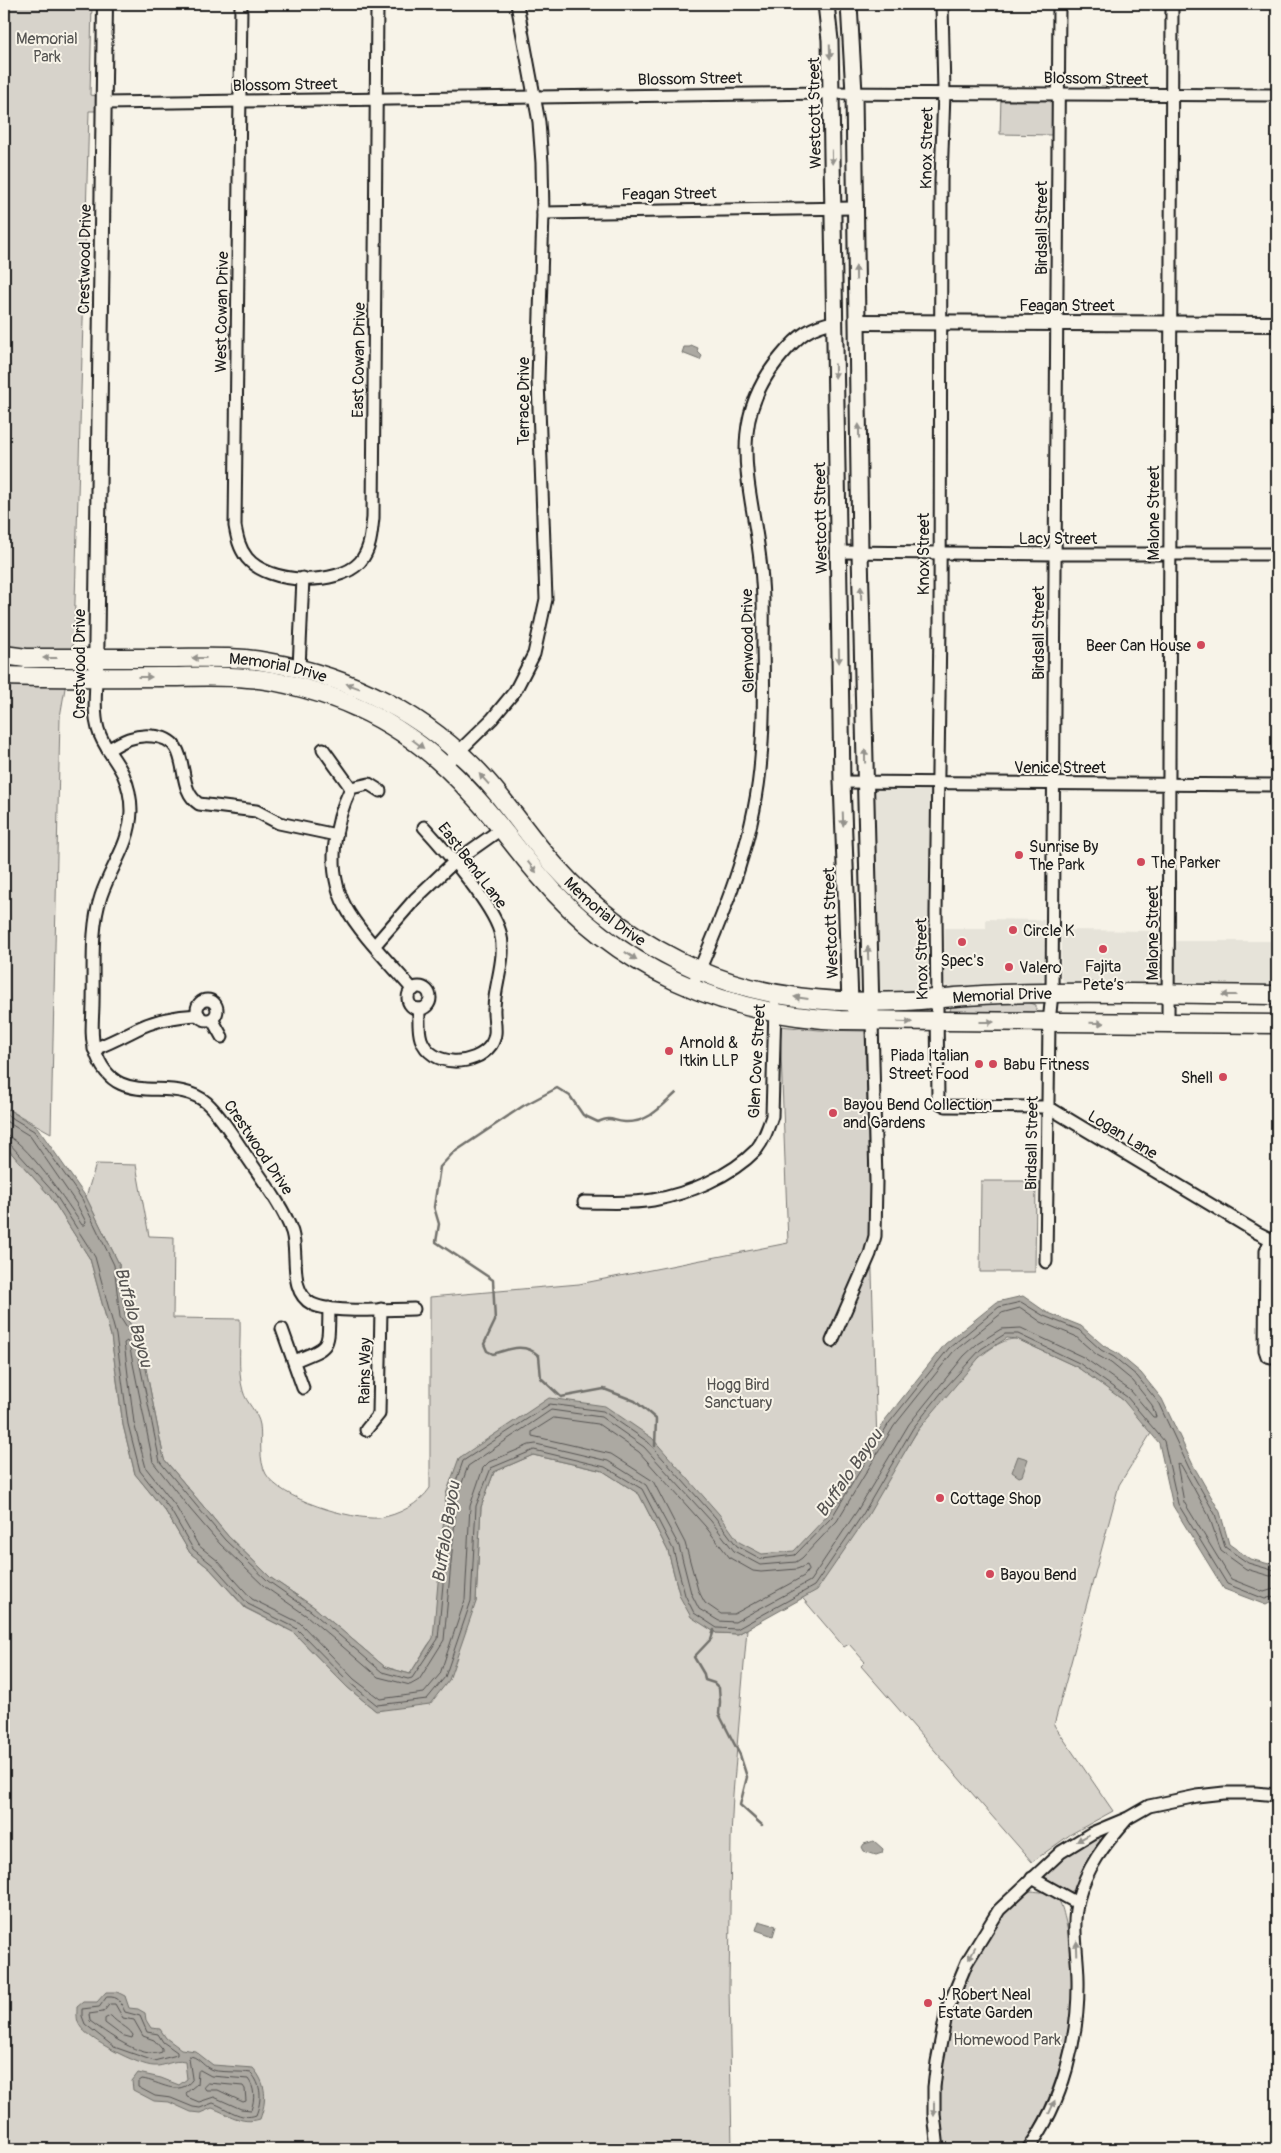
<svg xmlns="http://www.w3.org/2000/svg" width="1281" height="2153" font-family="Pangolin,sans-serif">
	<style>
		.built { fill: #e6e3d9 }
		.green { fill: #d7d3cb; stroke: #7a7874 }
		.water { fill: #aca9a2; stroke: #72716c }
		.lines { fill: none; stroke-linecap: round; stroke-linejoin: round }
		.shore { stroke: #565452; stroke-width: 1 }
		.stream { stroke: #72716c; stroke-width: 2.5 }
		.minor-casing { stroke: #1c1c1c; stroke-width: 15 }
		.tertiary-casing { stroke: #1c1c1c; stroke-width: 18 }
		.secondary-casing { stroke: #1c1c1c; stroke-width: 19 }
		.primary-casing { stroke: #1c1c1c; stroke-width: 21 }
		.minor { stroke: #f7f3e8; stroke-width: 11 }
		.tertiary { stroke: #f7f3e8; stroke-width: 14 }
		.secondary { stroke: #f7f3e8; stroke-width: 15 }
		.primary { stroke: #f7f3e8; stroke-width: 18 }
		.oneway { fill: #94928c }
		.poi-dot { fill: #d1495b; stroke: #f7f3e8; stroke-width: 2 }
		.labels { text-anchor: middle; stroke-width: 4; stroke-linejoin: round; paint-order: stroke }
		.park-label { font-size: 16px; fill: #545351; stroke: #f7f3e8 }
		.street-label { font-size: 16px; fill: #1c1c1c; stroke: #f7f3e8 }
		.poi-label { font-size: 16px; fill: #1c1c1c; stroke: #f7f3e8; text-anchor: start }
		.water-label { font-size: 18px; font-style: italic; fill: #565452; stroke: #f7f3e8 }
	</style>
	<rect width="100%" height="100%" fill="#f7f3e8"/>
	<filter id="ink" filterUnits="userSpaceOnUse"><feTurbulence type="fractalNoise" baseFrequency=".02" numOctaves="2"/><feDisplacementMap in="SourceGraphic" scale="10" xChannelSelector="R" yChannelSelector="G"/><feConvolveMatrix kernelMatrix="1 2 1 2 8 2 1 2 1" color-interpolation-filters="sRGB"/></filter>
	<g filter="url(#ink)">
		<g class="built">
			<polygon points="878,788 929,789 934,792 932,988 930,991 879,994 876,991 872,795 875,789"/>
			<polygon points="986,919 1044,920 1044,979 1040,985 951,989 946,986 944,982 945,928 986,928"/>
			<polygon points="1061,930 1162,931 1162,983 1159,986 1066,985 1061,977"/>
			<polygon points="1173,941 1272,941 1272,984 1270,987 1176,986 1174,983"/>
		</g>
		<g class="green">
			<polygon points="4,4 92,4 90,95 98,96 98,111 89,111 74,636 60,717 51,1133 4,1107"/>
			<polygon points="1001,96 1050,99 1053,104 1052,135 1000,134"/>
			<polygon points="1025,1001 1036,1005 1036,1011 1027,1015 962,1015 950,1011 951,1007 956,1005"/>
			<path d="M780 1026 819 1030 865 1031 878 1479C903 1463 903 1451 919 1429 937 1404 985 1337 1017 1339L1077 1367 1099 1382 1123 1400 1153 1430 1119 1485 1054 1725 1113 1811 1071 1834 1032 1862 861 1666 865 1662 849 1644 844 1647 799 1594 671 1539 631 1482 575 1457 535 1447 492 1467 449 1619 428 1645 410 1674 385 1667 314 1607 271 1578 228 1536 164 1459 140 1339 125 1316 119 1264 86 1197 96 1164 136 1165 149 1236 174 1237 173 1318 240 1319C241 1341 237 1371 243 1391 246 1403 258 1412 260 1425 262 1440 258 1460 266 1474 280 1499 351 1520 379 1518 399 1515 419 1504 430 1488V1297L579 1284 788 1243Z"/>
			<polygon points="4,1145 50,1196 90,1259 111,1336 123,1425 135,1474 166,1512 190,1553 210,1569 245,1608 293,1632 347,1687 376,1711 476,1602 481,1507 494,1472 533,1455 603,1471 639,1494 668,1551 680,1597 716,1633 738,1634 747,1629 733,1794 731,1838 729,1988 732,2149 4,2149"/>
			<polygon points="981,1181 1036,1181 1035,1272 980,1272"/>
			<polygon points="1094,1838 1099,1838 1101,1842 1083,1869 1075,1890 1069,1892 1046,1878 1044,1875 1045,1872 1073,1850"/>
			<path d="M1031 1891C1040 1892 1050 1892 1057 1898 1062 1904 1063 1912 1065 1919 1078 1970 1073 2032 1055 2081 1047 2104 1035 2130 1020 2149H944C933 2073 948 1995 992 1931 1003 1915 1013 1899 1031 1891Z"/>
		</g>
		<g class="water">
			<polygon points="691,345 698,348 697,351 702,356 700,360 682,353 684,347 690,347"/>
			<polygon points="4,1107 37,1127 86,1197 119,1264 125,1316 140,1339 164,1459 228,1536 271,1578 314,1607 385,1667 410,1674 433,1638 446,1494 459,1458 549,1398 605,1406 652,1438 719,1514 739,1542 762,1554 794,1551 828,1515 885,1420 945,1344 997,1302 1023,1296 1046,1312 1081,1326 1104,1346 1117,1353 1141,1373 1162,1399 1193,1465 1220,1512 1229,1544 1250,1559 1273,1565 1277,1562 1277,1599 1266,1605 1224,1589 1173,1506 1159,1443 1123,1400 1077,1367 1017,1339 1007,1338 983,1353 917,1431 867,1517 817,1590 738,1634 716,1633 691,1617 680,1597 668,1551 639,1494 603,1471 533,1455 494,1472 481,1507 476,1602 449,1680 430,1704 376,1711 347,1687 293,1632 246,1608 210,1569 190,1553 166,1512 135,1474 123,1425 111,1336 90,1259 50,1196 4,1145"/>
			<polygon points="1018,1456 1028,1459 1022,1476 1019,1477 1012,1472"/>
			<polygon points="874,1841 883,1849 882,1853 876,1855 864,1851 862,1847 864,1844"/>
			<polygon points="759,1921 776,1926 773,1936 756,1930"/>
			<path d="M106 1992H117L125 1996 129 2008 138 2009 145 2013 146 2020 151 2028 160 2029 166 2038 181 2049 195 2051 213 2065 253 2068C267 2084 267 2100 260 2119 241 2125 229 2114 212 2108L200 2113 191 2112 169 2102 154 2101 133 2090 132 2081 138 2073 161 2078 179 2085 187 2079 185 2062C172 2059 165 2067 154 2066 139 2066 87 2039 80 2026 76 2020 77 2013 77 2007L83 2002H97Z"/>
		</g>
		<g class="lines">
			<g class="shore">
				<polyline points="4,1113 34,1131 82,1199 114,1265 120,1317 135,1341 160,1462 225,1540 268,1581 311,1611 382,1672 408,1679 412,1678 438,1639 451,1496 463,1461 550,1404 603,1411 648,1442 715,1517 737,1546 761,1559 795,1555 832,1517 889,1423 949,1348 999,1307 1021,1302 1044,1316 1079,1330 1101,1350 1114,1357 1137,1376 1158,1402 1189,1468 1215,1514 1225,1547 1248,1563 1272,1570 1277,1568"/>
				<path d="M4 1120 30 1136 76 1203 86 1222 85 1225H82C70 1207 23 1136 4 1135"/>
				<polyline points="4,1141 9,1143 55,1194 95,1257 116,1335 128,1424 140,1471 170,1509 193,1549 214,1566 248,1604 296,1628 350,1683 377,1705 427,1699 445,1677 471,1601 476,1506 491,1468 534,1450 605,1467 642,1489 673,1549 685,1595 694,1613 717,1628 737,1629 814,1586 863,1514 913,1428 946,1387 981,1349 1005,1334 1018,1334 1079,1363 1127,1397 1164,1441 1178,1504 1227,1584 1265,1599 1277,1595"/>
				<polygon points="1021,1308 1041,1322 1075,1336 1097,1355 1111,1363 1133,1381 1152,1405 1156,1417 1153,1417 1131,1391 1083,1357 1021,1328 1001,1329 977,1344 964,1356 909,1424 857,1511 810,1581 735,1622 719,1621 699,1609 691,1593 679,1546 646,1485 608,1461 536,1444 529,1445 489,1462 483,1468 470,1506 465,1600 440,1674 424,1693 380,1699 354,1679 300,1623 252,1599 218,1561 198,1545 175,1505 146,1468 134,1423 124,1343 127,1341 129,1344 153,1462 190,1509 220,1544 265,1587 307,1616 378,1677 410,1685 419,1680 444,1640 457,1497 468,1466 551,1410 601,1417 644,1447 711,1521 734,1551 760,1565 796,1562 802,1558 837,1521 894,1426 953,1352 1002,1313"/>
				<polygon points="554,1418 598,1424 639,1452 705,1526 730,1558 753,1571 761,1572 797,1569 807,1565 809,1569 804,1576 734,1614 721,1614 705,1603 698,1590 685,1543 653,1481 611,1454 532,1436 532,1432"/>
				<polyline points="1277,1575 1270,1576 1246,1569 1221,1551 1209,1516 1181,1465 1177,1464 1184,1502 1231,1579 1264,1592 1277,1588"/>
				<path d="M107 1997C120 1996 120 2002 125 2012L140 2016 147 2032 158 2034 163 2042 177 2052V2055L154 2061 114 2047 85 2024 82 2016V2009L99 2007Z"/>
				<path d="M110 2004H115L123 2018 134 2020 143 2036 154 2040 162 2049V2052C142 2060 105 2032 90 2021L89 2014 103 2012Z"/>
				<path d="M111 2016C119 2025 127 2026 133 2035L132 2038 121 2035 105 2023V2019Z"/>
				<path d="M189 2056C198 2056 202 2065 210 2069 216 2073 241 2071 251 2073 262 2085 262 2100 256 2115 241 2121 227 2108 213 2103L200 2108 193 2107 171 2098 155 2096 138 2087V2082L142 2079C159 2081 179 2098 192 2080Z"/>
				<path d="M200 2070 211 2076 248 2079C255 2088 255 2099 251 2110L241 2109 214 2097 199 2102 187 2097 186 2093 197 2084 198 2072Z"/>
				<polygon points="208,2083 243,2086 245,2089 246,2101 243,2102 218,2090 206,2090 204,2087"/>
			</g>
			<g class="stream">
				<path d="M655 1446 656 1419 635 1401 604 1389 561 1397 541 1378 539 1356C525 1342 509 1349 493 1354L487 1351 484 1344 495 1321 493 1280 436 1242 439 1224 434 1207 440 1167 453 1153 523 1106 557 1088 570 1096 583 1115 598 1122C613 1116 611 1121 625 1122 648 1123 661 1107 676 1093"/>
				<polyline points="714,1630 711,1639 694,1657 704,1674 705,1680 714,1683 719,1688 720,1702 719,1714 740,1755 747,1777 740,1805 762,1825"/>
			</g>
			<defs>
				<g id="minor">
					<path d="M241 4 235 526C237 537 239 548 247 558 268 584 337 587 360 562 371 549 371 534 373 518L377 4"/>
					<polyline points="942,4 944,92 941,181 940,626 936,913 938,1100 940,1103 946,1106 1048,1107 1258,1233 1270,1239 1276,1239"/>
					<polyline points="104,103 822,93 1277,95"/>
					<polyline points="543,213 854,208"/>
					<polyline points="838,552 1055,554 1277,554"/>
					<polyline points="299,668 303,578"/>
					<path d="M96 677C96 694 93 712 98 729 102 745 115 758 123 774 128 785 131 799 131 811 130 845 111 866 101 896 90 929 94 968 93 1003 93 1018 90 1036 95 1050 115 1114 171 1072 207 1103 222 1117 232 1135 243 1151 258 1174 284 1207 292 1232 299 1255 288 1291 312 1304 332 1314 390 1309 414 1309"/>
					<polyline points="323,749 351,788"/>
					<path d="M108 750C122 741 135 734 152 736 196 739 172 786 199 804L256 811 279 823 336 835"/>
					<polyline points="444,766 492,719 515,691 534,654 546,599 538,380 543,213 542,163 539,122 517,4"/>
					<polyline points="842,782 1277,785"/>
					<path d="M380 791 369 784 351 788C334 823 326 870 345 906 360 934 392 965 413 990"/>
					<polyline points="375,945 415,899 453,863 501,829"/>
					<circle cx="419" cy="998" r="11"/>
					<path d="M691 989C722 919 752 847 760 770 764 729 764 688 763 646 763 625 764 603 762 582 758 498 718 429 782 355 798 336 810 326 835 322"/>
					<circle cx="207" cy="1010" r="10"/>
					<path d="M419 1009C419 1018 418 1030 421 1039 431 1068 475 1067 491 1045 499 1033 493 1020 494 1008 495 982 507 957 500 932 492 904 445 850 424 827"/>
					<polyline points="212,1019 222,1037"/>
					<polyline points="1168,1023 1172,4"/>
					<path d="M94 1049C110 1043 123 1036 137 1029 155 1020 178 1016 199 1015"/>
					<path d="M584 1202C607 1202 631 1204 653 1200 688 1194 731 1176 756 1150 764 1140 768 1128 772 1116L775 1006"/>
					<polyline points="1276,1239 1268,1246 1266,1251 1265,1350 1267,1356 1271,1357 1275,1354 1277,1235"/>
					<polyline points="1046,1262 1049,1022 1052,994 1059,4"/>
					<polyline points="282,1329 303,1388"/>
					<polyline points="832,1341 870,1254 875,1236 876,1182 872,1021"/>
					<path d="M294 1361C332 1346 328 1349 329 1308"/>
					<polyline points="366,1430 379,1414 381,1309"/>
					<polyline points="1032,1878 1077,1903"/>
					<polyline points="938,2149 934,2114 934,2087 937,2062 947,2010 967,1962 999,1910 1061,1852 1092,1833 1128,1818 1149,1806 1197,1796 1224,1793 1255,1793 1277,1795"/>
					<path d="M1028 2149C1063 2103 1079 2037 1078 1980 1078 1955 1071 1925 1078 1900 1086 1868 1105 1844 1126 1820"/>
				</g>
				<g id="tertiary">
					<polyline points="857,322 1277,324"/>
					<polyline points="96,677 105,4"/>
				</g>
				<g id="secondary">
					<polyline points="826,4 830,40 831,93 842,782 850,1002 856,1010 872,1021"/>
					<polyline points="849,4 854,93 860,552 871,1012"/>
				</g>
				<g id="primary">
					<path id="s1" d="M4 655 26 658C74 658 122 658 171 658 202 658 235 656 267 662 351 676 429 716 486 780 510 807 530 838 555 866 594 910 643 946 698 970 764 999 835 1004 906 1001 939 999 970 995 1002 994 1094 991 1186 994 1277 995"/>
					<path d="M4 676C56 678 109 677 162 677 190 677 220 675 248 678 280 680 329 694 358 708 402 728 440 758 472 794 496 819 516 849 539 875 617 968 721 1014 840 1020L1277 1024"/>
				</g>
			</defs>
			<use href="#minor" class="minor-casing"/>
			<use href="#tertiary" class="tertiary-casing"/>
			<use href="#secondary" class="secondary-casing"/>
			<use href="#primary" class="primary-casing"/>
			<use href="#minor" class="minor"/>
			<use href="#tertiary" class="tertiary"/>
			<use href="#secondary" class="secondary"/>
			<use href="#primary" class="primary"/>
		</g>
		<defs><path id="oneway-solid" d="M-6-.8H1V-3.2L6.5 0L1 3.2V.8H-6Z" transform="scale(1.25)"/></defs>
		<g class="oneway">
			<use href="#oneway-solid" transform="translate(830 52) rotate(88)"/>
			<use href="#oneway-solid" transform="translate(832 157) rotate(89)"/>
			<use href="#oneway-solid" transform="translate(856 273) rotate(-91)"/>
			<use href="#oneway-solid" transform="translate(835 371) rotate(89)"/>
			<use href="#oneway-solid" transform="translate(859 431) rotate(-91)"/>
			<use href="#oneway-solid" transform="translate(861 593) rotate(-91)"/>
			<use href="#oneway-solid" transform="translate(839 656) rotate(89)"/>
			<use href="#oneway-solid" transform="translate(50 658) rotate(-180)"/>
			<use href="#oneway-solid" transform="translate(199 658) rotate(-180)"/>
			<use href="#oneway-solid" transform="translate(145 677)"/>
			<use href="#oneway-solid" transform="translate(353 686) rotate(-160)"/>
			<use href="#oneway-solid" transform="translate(418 744) rotate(37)"/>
			<use href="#oneway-solid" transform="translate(865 756) rotate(-91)"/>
			<use href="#oneway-solid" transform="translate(484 779) rotate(-132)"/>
			<use href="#oneway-solid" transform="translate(843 819) rotate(88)"/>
			<use href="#oneway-solid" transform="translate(532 867) rotate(51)"/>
			<use href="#oneway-solid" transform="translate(868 953) rotate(-92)"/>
			<use href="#oneway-solid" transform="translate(631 956) rotate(34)"/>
			<use href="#oneway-solid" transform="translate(1229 995) rotate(-180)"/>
			<use href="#oneway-solid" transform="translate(801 998) rotate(-172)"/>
			<use href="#oneway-solid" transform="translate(905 1022) rotate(1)"/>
			<use href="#oneway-solid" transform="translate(987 1022)"/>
			<use href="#oneway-solid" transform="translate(1097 1023) rotate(1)"/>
			<use href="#oneway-solid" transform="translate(1083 1838) rotate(151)"/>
			<use href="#oneway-solid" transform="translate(1077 1948) rotate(-92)"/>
			<use href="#oneway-solid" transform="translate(972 1953) rotate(118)"/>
			<use href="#oneway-solid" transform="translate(1052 2107) rotate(-66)"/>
			<use href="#oneway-solid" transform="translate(934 2109) rotate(90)"/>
		</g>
	</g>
	<g class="poi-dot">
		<circle cx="1201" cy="645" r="5"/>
		<circle cx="1019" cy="855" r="5"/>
		<circle cx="1141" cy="862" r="5"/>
		<circle cx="1013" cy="930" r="5"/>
		<circle cx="962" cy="942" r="5"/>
		<circle cx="1103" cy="949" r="5"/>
		<circle cx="1009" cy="967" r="5"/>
		<circle cx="669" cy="1051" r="5"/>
		<circle cx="979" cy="1064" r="5"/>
		<circle cx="993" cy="1064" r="5"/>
		<circle cx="1223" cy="1077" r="5"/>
		<circle cx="833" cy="1113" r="5"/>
		<circle cx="940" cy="1498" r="5"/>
		<circle cx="990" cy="1574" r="5"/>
		<circle cx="928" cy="2003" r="5"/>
	</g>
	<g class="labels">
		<g class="park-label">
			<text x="47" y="44">Memorial<tspan x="47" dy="18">Park</tspan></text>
			<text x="738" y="1390">Hogg Bird<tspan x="738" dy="18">Sanctuary</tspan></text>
			<text x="1007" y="2045">Homewood Park</text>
		</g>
		<g class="street-label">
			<text transform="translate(690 78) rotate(-1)" y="6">Blossom Street</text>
			<text transform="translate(1096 78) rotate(1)" y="6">Blossom Street</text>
			<text transform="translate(285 84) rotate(-1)" y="6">Blossom Street</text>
			<text transform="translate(814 113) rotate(-91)" y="6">Westcott Street</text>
			<text transform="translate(926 148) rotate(-89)" y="6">Knox Street</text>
			<text transform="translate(669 193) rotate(-1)" y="6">Feagan Street</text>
			<text transform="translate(1041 228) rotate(-90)" y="6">Birdsall Street</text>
			<text transform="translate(84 259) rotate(-89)" y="6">Crestwood Drive</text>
			<text x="1067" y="311">Feagan Street</text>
			<text transform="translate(221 312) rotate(-89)" y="6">West Cowan Drive</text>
			<text transform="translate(358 360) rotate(-89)" y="6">East Cowan Drive</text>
			<text transform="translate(523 401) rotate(-90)" y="6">Terrace Drive</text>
			<text transform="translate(1153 513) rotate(-90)" y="6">Malone Street</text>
			<text transform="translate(820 518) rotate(-91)" y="6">Westcott Street</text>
			<text x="1058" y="544">Lacy Street</text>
			<text transform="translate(923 554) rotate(-90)" y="6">Knox Street</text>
			<text transform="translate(1038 633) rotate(-90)" y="6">Birdsall Street</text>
			<text transform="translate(747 641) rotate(-91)" y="6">Glenwood Drive</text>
			<text transform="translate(79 664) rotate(-90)" y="6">Crestwood Drive</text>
			<text dy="6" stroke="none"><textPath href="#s1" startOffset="275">Memorial Drive</textPath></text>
			<text x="1060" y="773">Venice Street</text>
			<text transform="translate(473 865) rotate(53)" y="6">East Bend Lane</text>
			<text dy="6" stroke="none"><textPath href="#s1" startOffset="695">Memorial Drive</textPath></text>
			<text transform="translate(830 923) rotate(-92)" y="6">Westcott Street</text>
			<text transform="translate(1152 933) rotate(-90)" y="6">Malone Street</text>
			<text transform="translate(921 959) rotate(-91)" y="6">Knox Street</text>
			<text dy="6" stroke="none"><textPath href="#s1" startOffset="1114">Memorial Drive</textPath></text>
			<text transform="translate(756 1061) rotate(-87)" y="6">Glen Cove Street</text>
			<text transform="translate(1123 1134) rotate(31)" y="6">Logan Lane</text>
			<text transform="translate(1031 1143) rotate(-89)" y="6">Birdsall Street</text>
			<text transform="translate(259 1147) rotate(56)" y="6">Crestwood Drive</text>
			<text transform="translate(364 1371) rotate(-89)" y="6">Rains Way</text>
		</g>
		<g class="poi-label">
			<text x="1191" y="651" text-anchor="end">Beer Can House</text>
			<text x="1029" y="852">Sunrise By<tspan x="1029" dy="18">The Park</tspan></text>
			<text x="1151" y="868">The Parker</text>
			<text x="1023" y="936">Circle K</text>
			<text x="962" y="966" text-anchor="middle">Spec's</text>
			<text x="1103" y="972" text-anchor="middle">Fajita<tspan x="1103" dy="18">Pete’s</tspan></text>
			<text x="1019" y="973">Valero</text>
			<text x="679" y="1048">Arnold &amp;<tspan x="679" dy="18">Itkin LLP</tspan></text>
			<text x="969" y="1061" text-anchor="end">Piada Italian<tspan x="969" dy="18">Street Food</tspan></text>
			<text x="1003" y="1070">Babu Fitness</text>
			<text x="1213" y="1083" text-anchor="end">Shell</text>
			<text x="843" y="1110">Bayou Bend Collection<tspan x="843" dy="18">and Gardens</tspan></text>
			<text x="950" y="1504">Cottage Shop</text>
			<text x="1000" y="1580">Bayou Bend</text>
			<text x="938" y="2000">J. Robert Neal<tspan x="938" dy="18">Estate Garden</tspan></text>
		</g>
		<g class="water-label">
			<text transform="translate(134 1317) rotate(75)" y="6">Buffalo Bayou</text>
			<text transform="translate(849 1473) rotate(-55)" y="6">Buffalo Bayou</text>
			<text transform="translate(446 1532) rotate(-81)" y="6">Buffalo Bayou</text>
		</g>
	</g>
	<rect width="1281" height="2153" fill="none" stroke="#f7f3e8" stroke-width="20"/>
	<rect x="10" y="10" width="1261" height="2133" fill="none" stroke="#1c1c1c" stroke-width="2" filter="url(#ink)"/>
</svg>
